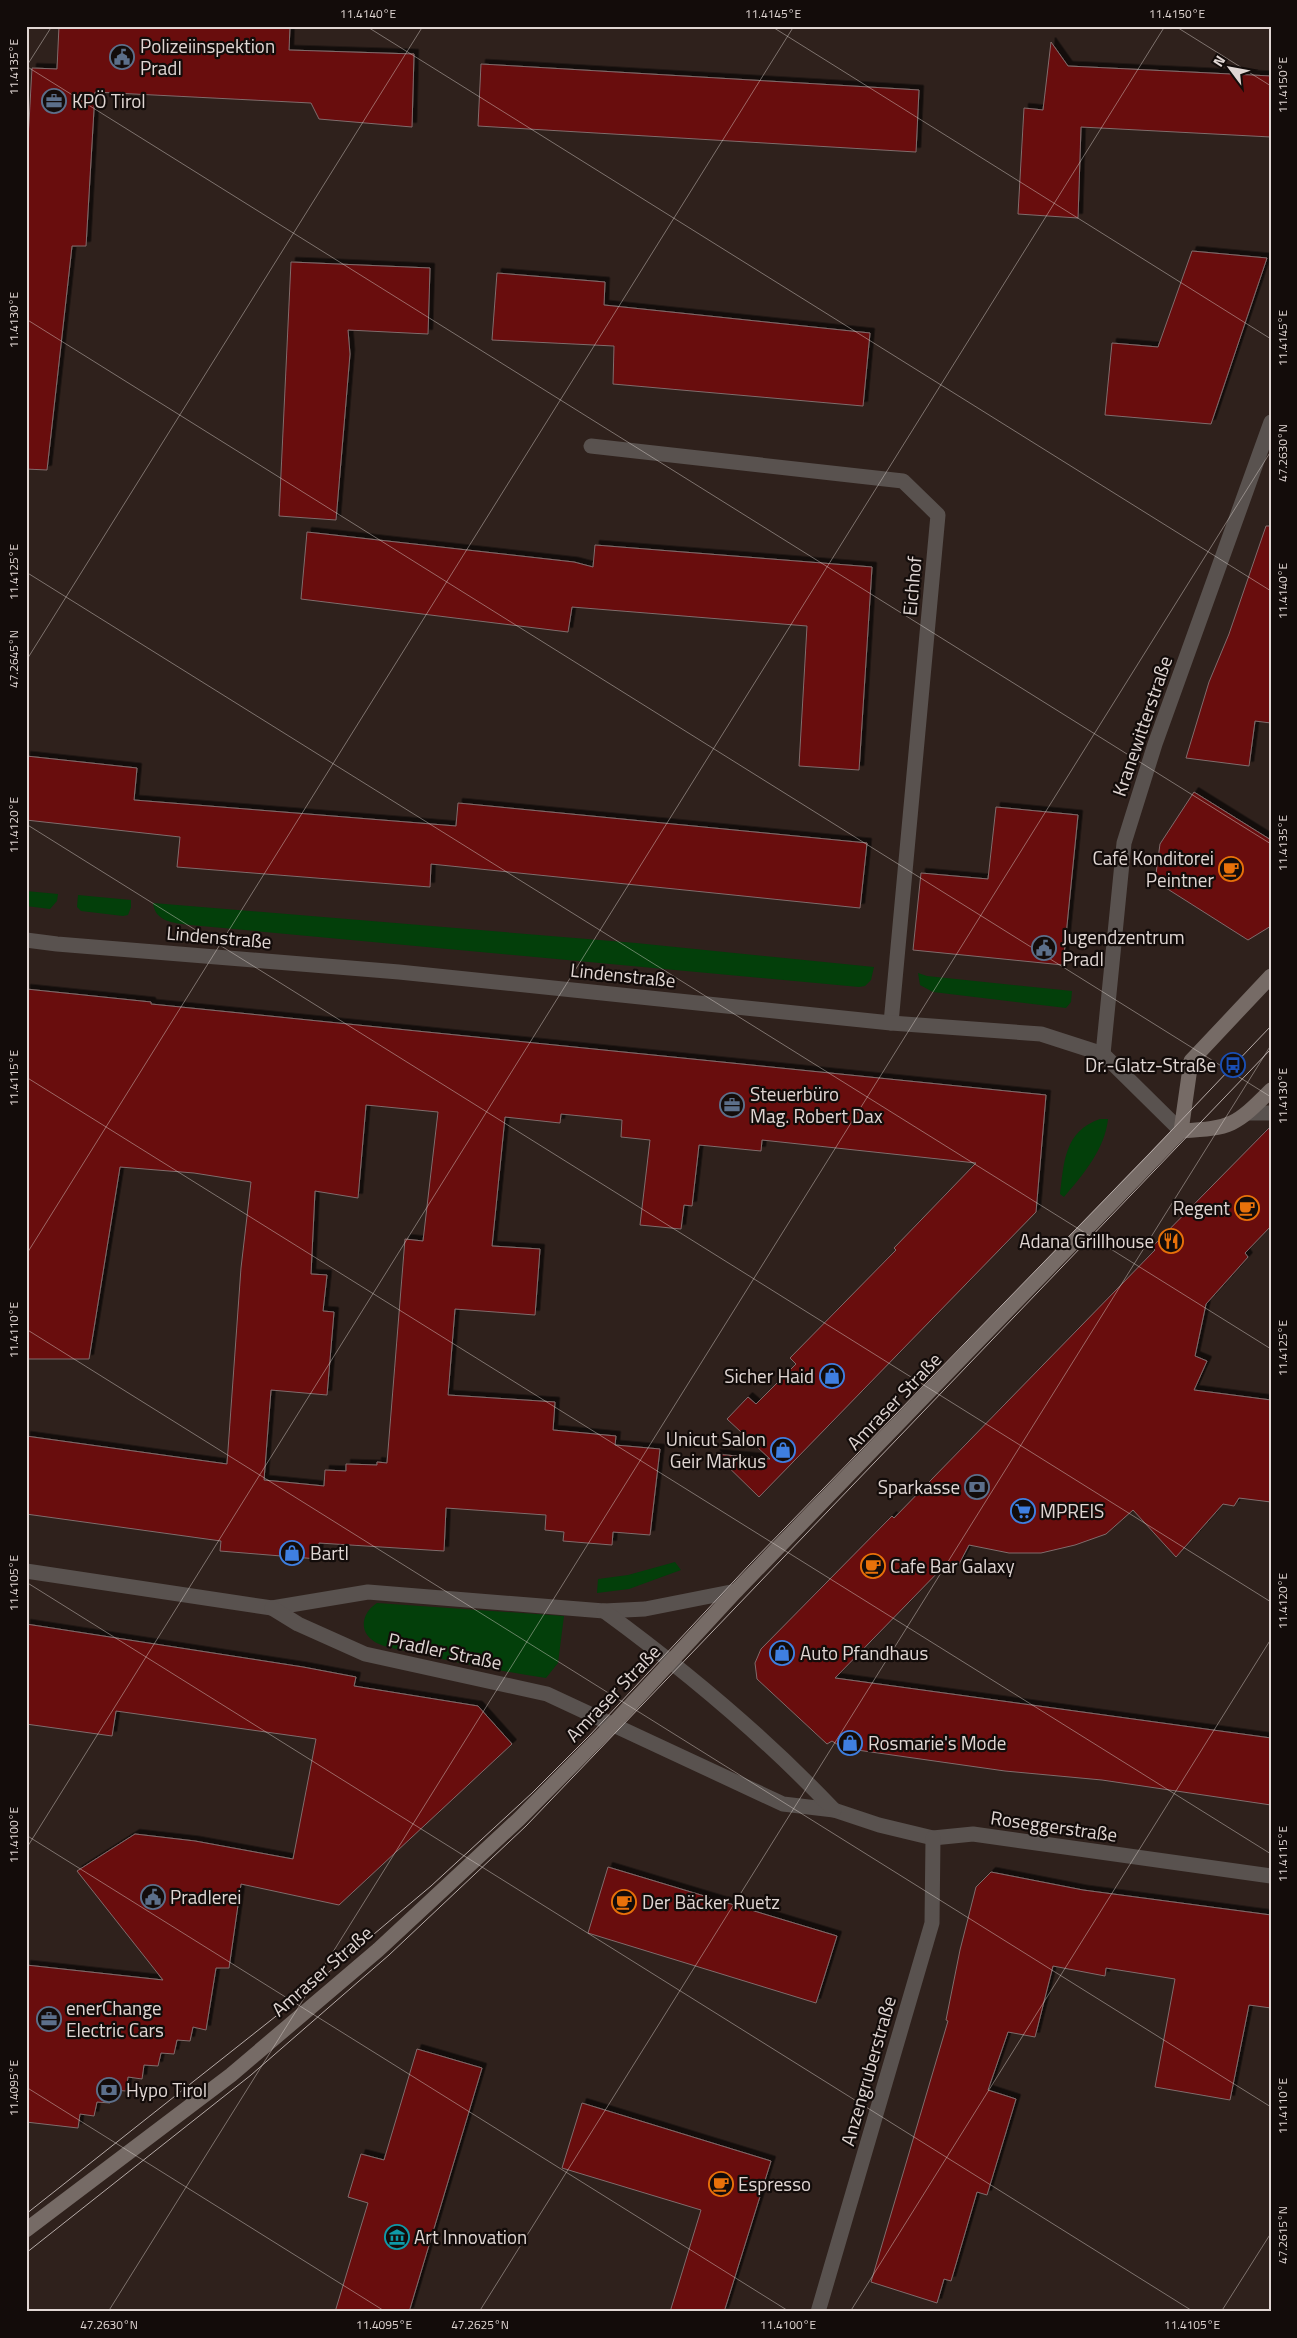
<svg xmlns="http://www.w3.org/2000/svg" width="1297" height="2338" font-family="'Titillium Web',sans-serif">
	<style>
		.green { fill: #033f0a }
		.building { fill: #69080f; stroke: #806d6b; fill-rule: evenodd; filter: url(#shadow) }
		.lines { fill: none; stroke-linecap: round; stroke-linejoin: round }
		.street { stroke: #59524f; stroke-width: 15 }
		.secondary { stroke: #766b66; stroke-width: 15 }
		.tram { stroke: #b6aba8; stroke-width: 1 }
		.ticks { fill: none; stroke: #e0d6d3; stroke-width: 1; stroke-opacity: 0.45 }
		.labels { text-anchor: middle; stroke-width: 4.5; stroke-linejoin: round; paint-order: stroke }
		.poi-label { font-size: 19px; fill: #e0d6d3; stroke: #130c0a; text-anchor: start }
		.street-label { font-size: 19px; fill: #e0d6d3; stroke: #130c0a }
		.neatline { fill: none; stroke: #e0d6d3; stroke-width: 2 }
		.ticks-label { font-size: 12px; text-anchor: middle; fill: #e0d6d3 }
	</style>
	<defs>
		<filter id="shadow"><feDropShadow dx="4.5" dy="-4.5" stdDeviation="0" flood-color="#0009"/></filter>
	</defs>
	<rect width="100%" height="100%" fill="#2f211c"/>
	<g class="green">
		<polygon points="26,891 58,894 57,901 50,909 26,906"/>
		<polygon points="78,895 131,900 131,907 128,915 123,916 81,911 77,907"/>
		<path d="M153 903 636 943 874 967 871 980 865 986 859 987 190 925C174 923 155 922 153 903Z"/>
		<polygon points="918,973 927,976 1072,991 1071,1002 1066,1008 933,992 920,985"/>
		<path d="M1100 1119H1108C1105 1149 1083 1175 1064 1197L1060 1194C1064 1163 1064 1131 1100 1119Z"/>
		<polygon points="675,1562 681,1570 629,1589 597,1593 598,1579 628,1575"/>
		<path d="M377 1603 564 1616 558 1663 546 1678C502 1671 459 1664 417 1653 405 1650 390 1649 379 1644 358 1635 360 1614 377 1603Z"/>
	</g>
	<g class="building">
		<polygon points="59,26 290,26 289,50 414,54 412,127 319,119 311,103 95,92 86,246 72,246 47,470 26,469 26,177 32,68 57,69"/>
		<polygon points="1051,42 1068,66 1271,76 1271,137 1081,127 1078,218 1018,214 1024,108 1043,110"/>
		<polygon points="481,64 919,90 916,152 478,126"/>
		<polygon points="1192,251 1267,258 1211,424 1105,415 1112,343 1158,347"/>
		<polygon points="291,262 430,268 428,334 348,330 350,354 336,520 279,516"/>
		<polygon points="497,273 605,282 604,305 870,333 863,406 613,384 614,346 492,340"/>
		<polygon points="1266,526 1271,526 1271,723 1255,721 1249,766 1186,758 1209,682 1229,634"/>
		<polygon points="307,532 574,562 593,567 595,545 872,567 859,770 799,766 807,626 572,607 568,632 301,599"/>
		<polygon points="26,756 137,768 134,800 456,826 458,803 867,843 860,908 431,864 430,887 177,867 180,837 26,820"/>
		<polygon points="1194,792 1271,840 1271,926 1248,940 1155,881 1160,844"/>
		<polygon points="996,807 1078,815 1063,965 913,950 921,873 988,879"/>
		<path d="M26 989 151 1002V1004L1046 1095 1036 1212 759 1497 715 1454 770 1459 727 1419 748 1397 756 1404 796 1364 790 1358 896 1250 894 1248 976 1163 762 1140 761 1151 699 1145 692 1206 684 1205 681 1229 640 1225 650 1140 621 1137 622 1120 561 1114 560 1123 505 1117 492 1246 540 1249 535 1315 455 1309 448 1395 555 1402 553 1430 616 1436 615 1445 660 1449 650 1535 613 1532 612 1545 563 1541 564 1532 545 1530 546 1515 446 1508 444 1551 319 1543 318 1559 220 1551 221 1541 26 1514V1436L227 1464 241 1268 251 1182 194 1173 120 1167 89 1359H26ZM366 1105 438 1112 423 1241 405 1239 387 1463 377 1462V1465L346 1464V1471L325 1470 324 1486 264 1480 271 1390 327 1395 334 1312 323 1311 327 1275 311 1274 315 1191 358 1198Z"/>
		<polygon points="1271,1126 1271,1226 1245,1253 1248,1257 1206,1304 1195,1356 1207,1361 1194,1390 1271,1400 1271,1502 1239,1498 1234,1506 1223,1504 1176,1557 1133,1510 1106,1534 1075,1545 1041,1553 1009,1553 969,1545 958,1566 945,1565 835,1678 1271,1738 1271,1805 1102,1780 1005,1771 843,1748 832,1741 827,1744 757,1679 755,1663 761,1649 892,1516 894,1518 1155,1250 1152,1247"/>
		<polygon points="26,1624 303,1667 356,1677 354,1686 478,1706 512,1744 339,1905 241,1884 229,1968 216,1968 206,2030 193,2027 190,2041 177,2040 174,2054 161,2053 158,2066 144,2065 142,2079 128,2077 126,2091 113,2090 110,2103 97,2102 94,2116 80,2114 78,2128 26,2122 26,1965 163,1980 77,1871 135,1834 195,1841 293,1859 316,1739 116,1711 112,1736 26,1724"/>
		<polygon points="608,1867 837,1936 816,2003 588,1933"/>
		<polygon points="991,1872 1083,1890 1271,1915 1271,2008 1249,2005 1230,2100 1155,2087 1175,1979 1106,1968 1105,1976 1053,1966 1035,2037 1008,2032 988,2090 1016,2099 987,2195 977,2192 951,2281 944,2279 937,2303 871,2282 948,2021 946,2020 960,1950 976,1887"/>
		<polygon points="417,2049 482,2068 409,2312 335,2312 368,2203 348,2197 361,2154 384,2160"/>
		<polygon points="582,2103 771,2161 724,2312 670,2312 701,2210 562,2168"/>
	</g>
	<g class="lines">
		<g class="street">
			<polyline points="591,446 903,481 938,515 891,1023"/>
			<polyline points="26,940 57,944 399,972 891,1023 1041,1034 1103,1054 1181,1131"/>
			<polyline points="1103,1054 1124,843 1155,744 1271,422"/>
			<polyline points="1248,1113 1271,1113"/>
			<polyline points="26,1571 272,1608 368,1592 604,1611 645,1609 736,1591"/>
			<polyline points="272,1608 298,1624 365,1654 547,1694 783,1804 834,1810 879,1825 933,1838 973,1834 1271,1876"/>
			<path d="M604 1611C686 1671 764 1736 834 1810"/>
			<polyline points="818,2312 932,1923 933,1838"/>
		</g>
		<g class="secondary">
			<path d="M1181 1131C1232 1128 1235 1126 1271 1090"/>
			<polyline points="26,2230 231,2075 378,1950 519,1819 614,1723 736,1591 1181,1131 1191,1061 1271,976"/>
		</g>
		<g class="tram">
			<polyline points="26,2214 285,2009 431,1886 532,1793 589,1736 749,1565 1151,1152 1271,1026"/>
			<polyline points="26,2253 251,2075 389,1955 526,1826 1271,1049"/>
		</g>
	</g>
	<path class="ticks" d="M366 26 1271 591M771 26 1271 339M1175 26 1271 86M26 66 1271 844M26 67 52 26M26 319 1271 1097M26 572 1271 1349M26 661 423 26M26 824 1271 1602M26 1077 1271 1854M26 1255 794 26M26 1329 1271 2107M26 1582 1194 2312M26 1835 790 2312M26 1849 1165 26M26 2087 386 2312M108 2312 1271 451M479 2312 1271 1045M850 2312 1271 1639M1221 2312 1271 2233"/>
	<defs>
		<symbol id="civic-ring" viewBox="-11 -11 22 22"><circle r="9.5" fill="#130c0a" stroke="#5c6f8a" stroke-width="1.5"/><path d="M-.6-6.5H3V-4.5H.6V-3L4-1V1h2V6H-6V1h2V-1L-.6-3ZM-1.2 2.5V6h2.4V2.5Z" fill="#5c6f8a"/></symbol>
		<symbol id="office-ring" viewBox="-11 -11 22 22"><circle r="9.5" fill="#130c0a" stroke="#5c6f8a" stroke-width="1.5"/><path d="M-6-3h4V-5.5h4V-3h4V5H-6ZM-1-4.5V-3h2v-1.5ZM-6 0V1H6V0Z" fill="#5c6f8a"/></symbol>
		<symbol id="cafe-ring" viewBox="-11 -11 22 22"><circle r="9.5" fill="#130c0a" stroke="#e8710a" stroke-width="1.5"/><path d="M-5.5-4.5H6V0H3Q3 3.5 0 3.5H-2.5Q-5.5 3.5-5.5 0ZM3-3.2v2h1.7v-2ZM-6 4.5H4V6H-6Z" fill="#e8710a"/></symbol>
		<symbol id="bus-ring" viewBox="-11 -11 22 22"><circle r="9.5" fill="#130c0a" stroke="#1a4fb4" stroke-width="1.5"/><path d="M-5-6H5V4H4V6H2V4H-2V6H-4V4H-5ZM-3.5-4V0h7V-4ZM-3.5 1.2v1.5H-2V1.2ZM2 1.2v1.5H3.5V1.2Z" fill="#1a4fb4"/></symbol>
		<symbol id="restaurant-ring" viewBox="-11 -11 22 22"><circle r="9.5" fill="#130c0a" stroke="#e8710a" stroke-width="1.5"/><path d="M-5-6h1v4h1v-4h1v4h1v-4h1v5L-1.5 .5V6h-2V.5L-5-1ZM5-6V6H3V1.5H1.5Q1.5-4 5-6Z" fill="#e8710a"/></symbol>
		<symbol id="shop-ring" viewBox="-11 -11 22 22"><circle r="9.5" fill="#130c0a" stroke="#3f7fe0" stroke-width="1.5"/><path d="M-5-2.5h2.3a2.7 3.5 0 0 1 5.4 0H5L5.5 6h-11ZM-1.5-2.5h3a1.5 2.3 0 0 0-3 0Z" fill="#3f7fe0"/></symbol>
		<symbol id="bank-ring" viewBox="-11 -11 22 22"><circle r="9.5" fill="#130c0a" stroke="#5c6f8a" stroke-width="1.5"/><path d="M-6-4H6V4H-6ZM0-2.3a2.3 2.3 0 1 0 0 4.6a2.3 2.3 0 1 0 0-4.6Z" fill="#5c6f8a"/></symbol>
		<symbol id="supermarket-ring" viewBox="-11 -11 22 22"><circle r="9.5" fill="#130c0a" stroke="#3f7fe0" stroke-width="1.5"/><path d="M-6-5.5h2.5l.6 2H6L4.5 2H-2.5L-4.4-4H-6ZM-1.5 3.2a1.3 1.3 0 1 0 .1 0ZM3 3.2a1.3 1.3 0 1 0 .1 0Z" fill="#3f7fe0"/></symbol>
		<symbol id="museum-ring" viewBox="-11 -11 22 22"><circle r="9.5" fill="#130c0a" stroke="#0f9aa8" stroke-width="1.5"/><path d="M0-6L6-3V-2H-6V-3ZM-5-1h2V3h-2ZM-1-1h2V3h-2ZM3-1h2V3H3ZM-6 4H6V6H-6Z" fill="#0f9aa8"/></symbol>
	</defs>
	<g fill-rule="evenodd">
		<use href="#civic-ring" x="108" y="43" width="28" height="28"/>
		<use href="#office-ring" x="40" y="87" width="28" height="28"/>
		<use href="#cafe-ring" x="1217" y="855" width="28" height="28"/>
		<use href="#civic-ring" x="1030" y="934" width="28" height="28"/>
		<use href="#bus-ring" x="1219" y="1051" width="28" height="28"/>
		<use href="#office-ring" x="718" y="1091" width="28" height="28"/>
		<use href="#cafe-ring" x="1233" y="1194" width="28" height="28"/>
		<use href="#restaurant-ring" x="1157" y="1227" width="28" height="28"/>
		<use href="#shop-ring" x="818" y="1362" width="28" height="28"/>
		<use href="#shop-ring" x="769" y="1436" width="28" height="28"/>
		<use href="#bank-ring" x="963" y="1473" width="28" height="28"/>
		<use href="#supermarket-ring" x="1009" y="1497" width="28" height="28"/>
		<use href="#shop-ring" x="278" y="1539" width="28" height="28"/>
		<use href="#cafe-ring" x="859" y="1552" width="28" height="28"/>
		<use href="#shop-ring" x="768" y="1639" width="28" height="28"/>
		<use href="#shop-ring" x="836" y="1729" width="28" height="28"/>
		<use href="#civic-ring" x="139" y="1883" width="28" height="28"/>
		<use href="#cafe-ring" x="610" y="1888" width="28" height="28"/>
		<use href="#office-ring" x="35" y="2005" width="28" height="28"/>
		<use href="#bank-ring" x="95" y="2076" width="28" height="28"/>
		<use href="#cafe-ring" x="707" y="2170" width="28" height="28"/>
		<use href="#museum-ring" x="383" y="2223" width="28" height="28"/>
	</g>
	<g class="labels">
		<g class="poi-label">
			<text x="140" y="53">Polizeiinspektion<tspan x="140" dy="22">Pradl</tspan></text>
			<text x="72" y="108">KPÖ Tirol</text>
			<text x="1214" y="865" text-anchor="end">Café Konditorei<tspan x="1214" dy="22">Peintner</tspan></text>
			<text x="1062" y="944">Jugendzentrum<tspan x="1062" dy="22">Pradl</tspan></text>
			<text x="1216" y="1072" text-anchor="end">Dr.-Glatz-Straße</text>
			<text x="750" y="1101">Steuerbüro<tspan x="750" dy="22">Mag. Robert Dax</tspan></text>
			<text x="1230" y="1215" text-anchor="end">Regent</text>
			<text x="1154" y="1248" text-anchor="end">Adana Grillhouse</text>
			<text x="814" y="1383" text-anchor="end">Sicher Haid</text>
			<text x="766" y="1446" text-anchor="end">Unicut Salon<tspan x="766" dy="22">Geir Markus</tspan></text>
			<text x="960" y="1494" text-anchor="end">Sparkasse</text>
			<text x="1040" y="1518">MPREIS</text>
			<text x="310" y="1560">Bartl</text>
			<text x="890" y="1573">Cafe Bar Galaxy</text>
			<text x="800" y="1660">Auto Pfandhaus</text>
			<text x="868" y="1750">Rosmarie's Mode</text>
			<text x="170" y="1904">Pradlerei</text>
			<text x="642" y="1909">Der Bäcker Ruetz</text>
			<text x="66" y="2015">enerChange<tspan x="66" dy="22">Electric Cars</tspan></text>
			<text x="126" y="2097">Hypo Tirol</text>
			<text x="738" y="2191">Espresso</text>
			<text x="414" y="2244">Art Innovation</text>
		</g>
		<g class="street-label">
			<text transform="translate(912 586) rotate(-85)" y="7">Eichhof</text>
			<text transform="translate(1142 726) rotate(-71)" y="7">Kranewitterstraße</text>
			<text transform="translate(219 937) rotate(5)" y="7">Lindenstraße</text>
			<text transform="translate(623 975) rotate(6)" y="7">Lindenstraße</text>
			<text transform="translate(894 1401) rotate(-46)" y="7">Amraser Straße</text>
			<text transform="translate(445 1651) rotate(12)" y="7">Pradler Straße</text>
			<text transform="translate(613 1693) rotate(-46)" y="7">Amraser Straße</text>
			<text transform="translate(1054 1826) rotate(8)" y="7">Roseggerstraße</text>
			<text transform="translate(322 1971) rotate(-41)" y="7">Amraser Straße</text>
			<text transform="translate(868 2071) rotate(-74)" y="7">Anzengruberstraße</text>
		</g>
	</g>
	<rect width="1297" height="2338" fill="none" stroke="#130c0a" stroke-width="55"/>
	<g transform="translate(1230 68) rotate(302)" stroke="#130c0a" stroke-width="4" paint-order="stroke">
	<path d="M0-4L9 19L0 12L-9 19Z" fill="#e0d6d3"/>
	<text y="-8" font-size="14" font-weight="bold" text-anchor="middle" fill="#e0d6d3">N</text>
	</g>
	<rect x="28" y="28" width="1242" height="2282" class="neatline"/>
	<g class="ticks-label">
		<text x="368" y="18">11.4140°E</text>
		<text x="773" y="18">11.4145°E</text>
		<text x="1177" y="18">11.4150°E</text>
		<text transform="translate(14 67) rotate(-90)" y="4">11.4135°E</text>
		<text transform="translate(1283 85) rotate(-90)" y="4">11.4150°E</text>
		<text transform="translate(14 320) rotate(-90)" y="4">11.4130°E</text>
		<text transform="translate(1283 338) rotate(-90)" y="4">11.4145°E</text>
		<text transform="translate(1283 453) rotate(-90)" y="4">47.2630°N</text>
		<text transform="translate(14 572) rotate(-90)" y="4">11.4125°E</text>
		<text transform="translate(1283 591) rotate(-90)" y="4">11.4140°E</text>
		<text transform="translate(14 659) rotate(-90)" y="4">47.2645°N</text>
		<text transform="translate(14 825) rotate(-90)" y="4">11.4120°E</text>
		<text transform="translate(1283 843) rotate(-90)" y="4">11.4135°E</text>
		<text transform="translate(14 1078) rotate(-90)" y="4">11.4115°E</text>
		<text transform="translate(1283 1096) rotate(-90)" y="4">11.4130°E</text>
		<text transform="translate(14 1330) rotate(-90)" y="4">11.4110°E</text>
		<text transform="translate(1283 1348) rotate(-90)" y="4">11.4125°E</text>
		<text transform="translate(14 1583) rotate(-90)" y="4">11.4105°E</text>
		<text transform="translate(1283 1601) rotate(-90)" y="4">11.4120°E</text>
		<text transform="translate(14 1835) rotate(-90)" y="4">11.4100°E</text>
		<text transform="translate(1283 1854) rotate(-90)" y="4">11.4115°E</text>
		<text transform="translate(14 2088) rotate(-90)" y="4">11.4095°E</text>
		<text transform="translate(1283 2106) rotate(-90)" y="4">11.4110°E</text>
		<text transform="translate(1283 2235) rotate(-90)" y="4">47.2615°N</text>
		<text x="109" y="2329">47.2630°N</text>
		<text x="384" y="2329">11.4095°E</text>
		<text x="480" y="2329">47.2625°N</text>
		<text x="788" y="2329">11.4100°E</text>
		<text x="1192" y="2329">11.4105°E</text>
	</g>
</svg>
